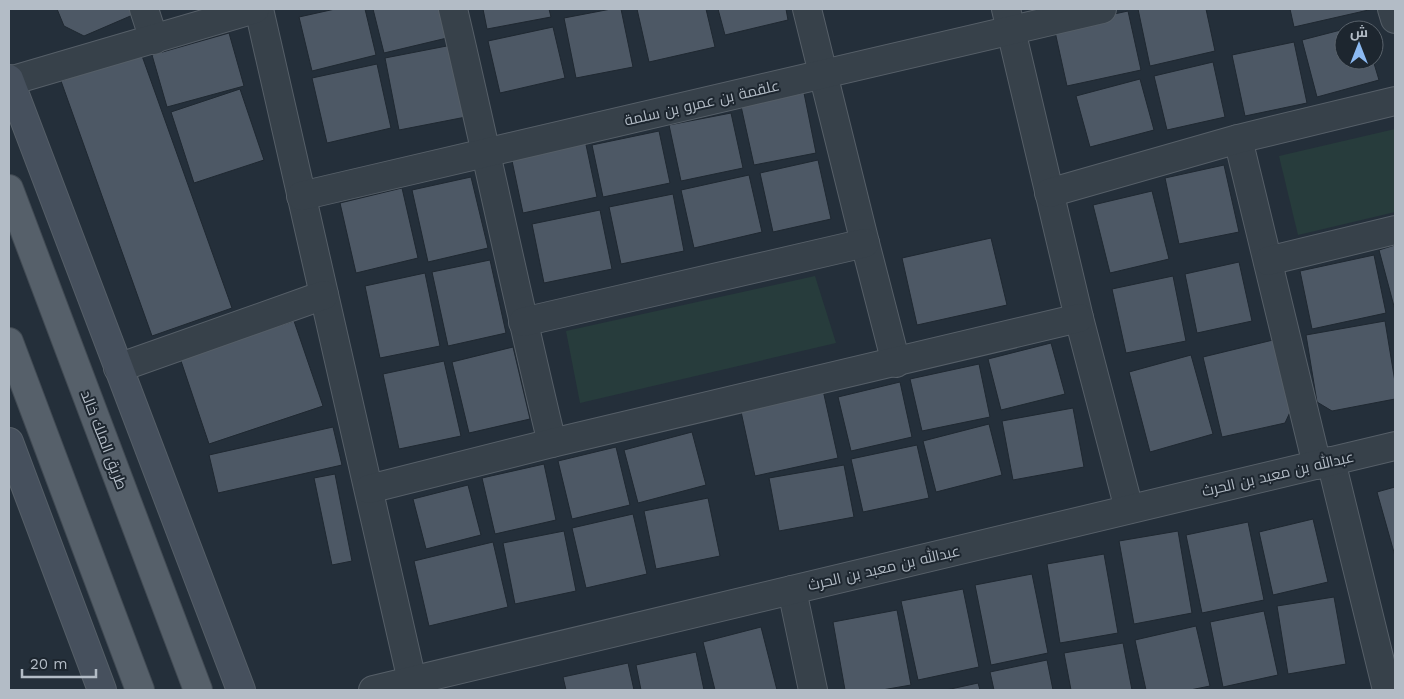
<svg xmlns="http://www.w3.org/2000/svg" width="1404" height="699" font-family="'Work Sans',Cairo,sans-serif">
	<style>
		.green { fill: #273c3c }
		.building { fill: #4d5865; stroke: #1f2831 }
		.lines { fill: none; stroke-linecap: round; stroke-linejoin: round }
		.minor-casing { stroke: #565f68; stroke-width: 30 }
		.secondary-casing { stroke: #565f68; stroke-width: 30 }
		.primary-casing { stroke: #414a53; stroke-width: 30 }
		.minor { stroke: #37414a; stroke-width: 28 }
		.secondary { stroke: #46505d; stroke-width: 28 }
		.primary { stroke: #56606a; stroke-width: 28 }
		.labels { text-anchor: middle; stroke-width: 4; stroke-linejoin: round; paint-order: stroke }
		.street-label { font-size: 15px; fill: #b3bcc6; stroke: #1d262f }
	</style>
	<rect width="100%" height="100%" fill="#242f3a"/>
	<g class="green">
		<polygon points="1395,129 1395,212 1298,235 1279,156"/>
		<polygon points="815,276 836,343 580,403 566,331"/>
	</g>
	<g class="building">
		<polygon points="57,9 141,9 142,11 84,36 64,26"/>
		<polygon points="335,9 365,9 376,55 312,71 299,17"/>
		<polygon points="373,9 440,9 447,38 384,53"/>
		<polygon points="483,9 549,9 551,17 487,29"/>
		<polygon points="611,9 621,9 633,67 576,78 564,18"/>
		<polygon points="637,9 706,9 715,47 649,62"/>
		<polygon points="718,9 786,9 788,20 725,35"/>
		<polygon points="1138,9 1206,9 1215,51 1150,66"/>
		<polygon points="1290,9 1373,9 1294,27"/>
		<polygon points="1128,11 1141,70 1067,86 1054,27"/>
		<polygon points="1364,24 1365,30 1344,30 1344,60 1373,60 1379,80 1317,97 1302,40"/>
		<polygon points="553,27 565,78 500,93 488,41"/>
		<polygon points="229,33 244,86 167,107 152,55"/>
		<polygon points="1294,42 1307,103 1245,116 1232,55"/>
		<polygon points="457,44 471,116 399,130 385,58"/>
		<polygon points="141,53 232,308 152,336 61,81"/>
		<polygon points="1213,62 1225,117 1167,130 1154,76"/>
		<polygon points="377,64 391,128 327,143 312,78"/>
		<polygon points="1140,79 1154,130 1090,147 1076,96"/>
		<polygon points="240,89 264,160 194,183 171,112"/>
		<polygon points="804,93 816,153 754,165 741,106"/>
		<polygon points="731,113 743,168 681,181 669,125"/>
		<polygon points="659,131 670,183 603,197 592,145"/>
		<polygon points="585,140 597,197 523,213 511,156"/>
		<polygon points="818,160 831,219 773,232 760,173"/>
		<polygon points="1224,165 1239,232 1179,244 1165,178"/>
		<polygon points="749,175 762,232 694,248 681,190"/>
		<polygon points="471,177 488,248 428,262 412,190"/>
		<polygon points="402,188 418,258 356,273 340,203"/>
		<polygon points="1152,191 1169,259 1110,273 1093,205"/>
		<polygon points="673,194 684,251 621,264 609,207"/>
		<polygon points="600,210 612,269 544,283 532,224"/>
		<polygon points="991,238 1007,305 917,325 902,258"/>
		<polygon points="1395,245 1395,310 1379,250"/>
		<polygon points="1374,255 1386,313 1312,329 1300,271"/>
		<polygon points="490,260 506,333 448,346 432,272"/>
		<polygon points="1239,262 1252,321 1197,333 1185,274"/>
		<polygon points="425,273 440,346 380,358 365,286"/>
		<polygon points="1173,276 1186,341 1126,353 1112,289"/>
		<polygon points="294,321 323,406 209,444 180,358"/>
		<polygon points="1385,321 1395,382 1395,399 1332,411 1317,402 1306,335"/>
		<polygon points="1273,340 1291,410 1285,423 1222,437 1203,357"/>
		<polygon points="1051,343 1065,394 1001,410 988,359"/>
		<polygon points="513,347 530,419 469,433 452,362"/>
		<polygon points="1191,355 1213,434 1150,452 1129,372"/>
		<polygon points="444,361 461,436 399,449 383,374"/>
		<polygon points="979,364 990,417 922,431 910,379"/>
		<polygon points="900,382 912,437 851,451 838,397"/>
		<polygon points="823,390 838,458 755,476 740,407"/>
		<polygon points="1073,408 1084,467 1013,480 1002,421"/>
		<polygon points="989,424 1002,475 936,492 923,441"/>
		<polygon points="333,427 342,465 218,493 209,455"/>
		<polygon points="692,432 706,485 638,503 624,450"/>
		<polygon points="917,445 929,498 863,512 851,459"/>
		<polygon points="616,447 630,505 572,519 558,461"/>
		<polygon points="544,464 556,520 495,534 482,478"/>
		<polygon points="844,465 854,517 779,531 769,478"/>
		<polygon points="335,474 352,561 332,565 314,478"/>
		<polygon points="468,485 481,535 426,549 413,499"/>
		<polygon points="1395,487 1395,556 1377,492"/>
		<polygon points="708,498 720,556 656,569 644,511"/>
		<polygon points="633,514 647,574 586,588 572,528"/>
		<polygon points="1313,519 1328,582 1273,595 1259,532"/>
		<polygon points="1248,522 1264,600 1202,613 1186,535"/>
		<polygon points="564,531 576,591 515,604 503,543"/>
		<polygon points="1178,531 1192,613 1134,624 1119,541"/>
		<polygon points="493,542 508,607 429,626 414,561"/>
		<polygon points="1104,554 1118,633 1060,643 1047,564"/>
		<polygon points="1032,574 1048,653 991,665 975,585"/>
		<polygon points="963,589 979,667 918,680 901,601"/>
		<polygon points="1334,597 1346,664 1288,674 1277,606"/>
		<polygon points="897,610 911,685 882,690 845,690 833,622"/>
		<polygon points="1264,611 1278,675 1223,687 1210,622"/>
		<polygon points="1196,626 1210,686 1190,690 1146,690 1135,640"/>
		<polygon points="761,627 777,690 715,690 703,642"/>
		<polygon points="1123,643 1132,690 1071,690 1064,653"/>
		<polygon points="696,652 704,690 641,690 636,665"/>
		<polygon points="1047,660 1053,690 994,690 990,672"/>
		<polygon points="628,663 634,690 566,690 563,677"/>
		<polygon points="978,683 980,690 946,690"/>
	</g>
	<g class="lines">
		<defs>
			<g id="minor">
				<polyline points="144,9 154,40"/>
				<polyline points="259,9 412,681"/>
				<path d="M453 9C487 153 517 299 552 443"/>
				<polyline points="807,9 865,243 896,363"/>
				<polyline points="1006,9 1079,318 1129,509"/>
				<polyline points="1392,9 1395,19"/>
				<polyline points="10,81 255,9"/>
				<polyline points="1238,139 1317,465"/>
				<polyline points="1049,193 1238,139 1395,101"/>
				<polyline points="301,196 1102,9"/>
				<polyline points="1268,261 1395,230"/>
				<polyline points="523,322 865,243"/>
				<polyline points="118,368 324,295"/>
				<polyline points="1331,461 1387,690"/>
				<polyline points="369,489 552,443 1079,318"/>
				<polyline points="792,590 813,690"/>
				<polyline points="373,690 1395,446"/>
			</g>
			<g id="secondary">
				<polyline points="9,79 241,690"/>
				<polyline points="9,442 102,690"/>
			</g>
			<g id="primary">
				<polyline points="9,189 198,690"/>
				<polyline points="9,342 140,690"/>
			</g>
		</defs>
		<use href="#minor" class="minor-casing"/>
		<use href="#secondary" class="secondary-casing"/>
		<use href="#primary" class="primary-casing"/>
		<use href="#minor" class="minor"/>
		<use href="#secondary" class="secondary"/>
		<use href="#primary" class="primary"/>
	</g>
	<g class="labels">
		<g class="street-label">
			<text transform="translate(702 103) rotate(-13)" y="5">علقمة بن عمرو بن سلمة</text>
			<text transform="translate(104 440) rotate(69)" y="5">طريق الملك خالد</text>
			<text transform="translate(1278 474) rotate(-13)" y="5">عبدالله بن معبد بن الحرث</text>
			<text transform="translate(884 568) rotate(-13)" y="5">عبدالله بن معبد بن الحرث</text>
		</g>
	</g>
	<rect width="1404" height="699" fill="none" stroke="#b3bcc6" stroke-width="20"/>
	<g transform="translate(1359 45)"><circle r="24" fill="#1d262f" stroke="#59626b"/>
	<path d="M0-4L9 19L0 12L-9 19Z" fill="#8cbaf2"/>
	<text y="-8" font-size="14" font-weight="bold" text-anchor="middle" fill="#b3bcc6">ش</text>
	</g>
	<path d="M22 669v8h74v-8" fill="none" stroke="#b3bcc6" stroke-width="2.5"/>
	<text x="30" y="669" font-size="15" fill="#b3bcc6" stroke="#1d262f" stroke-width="4" paint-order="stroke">20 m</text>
</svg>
